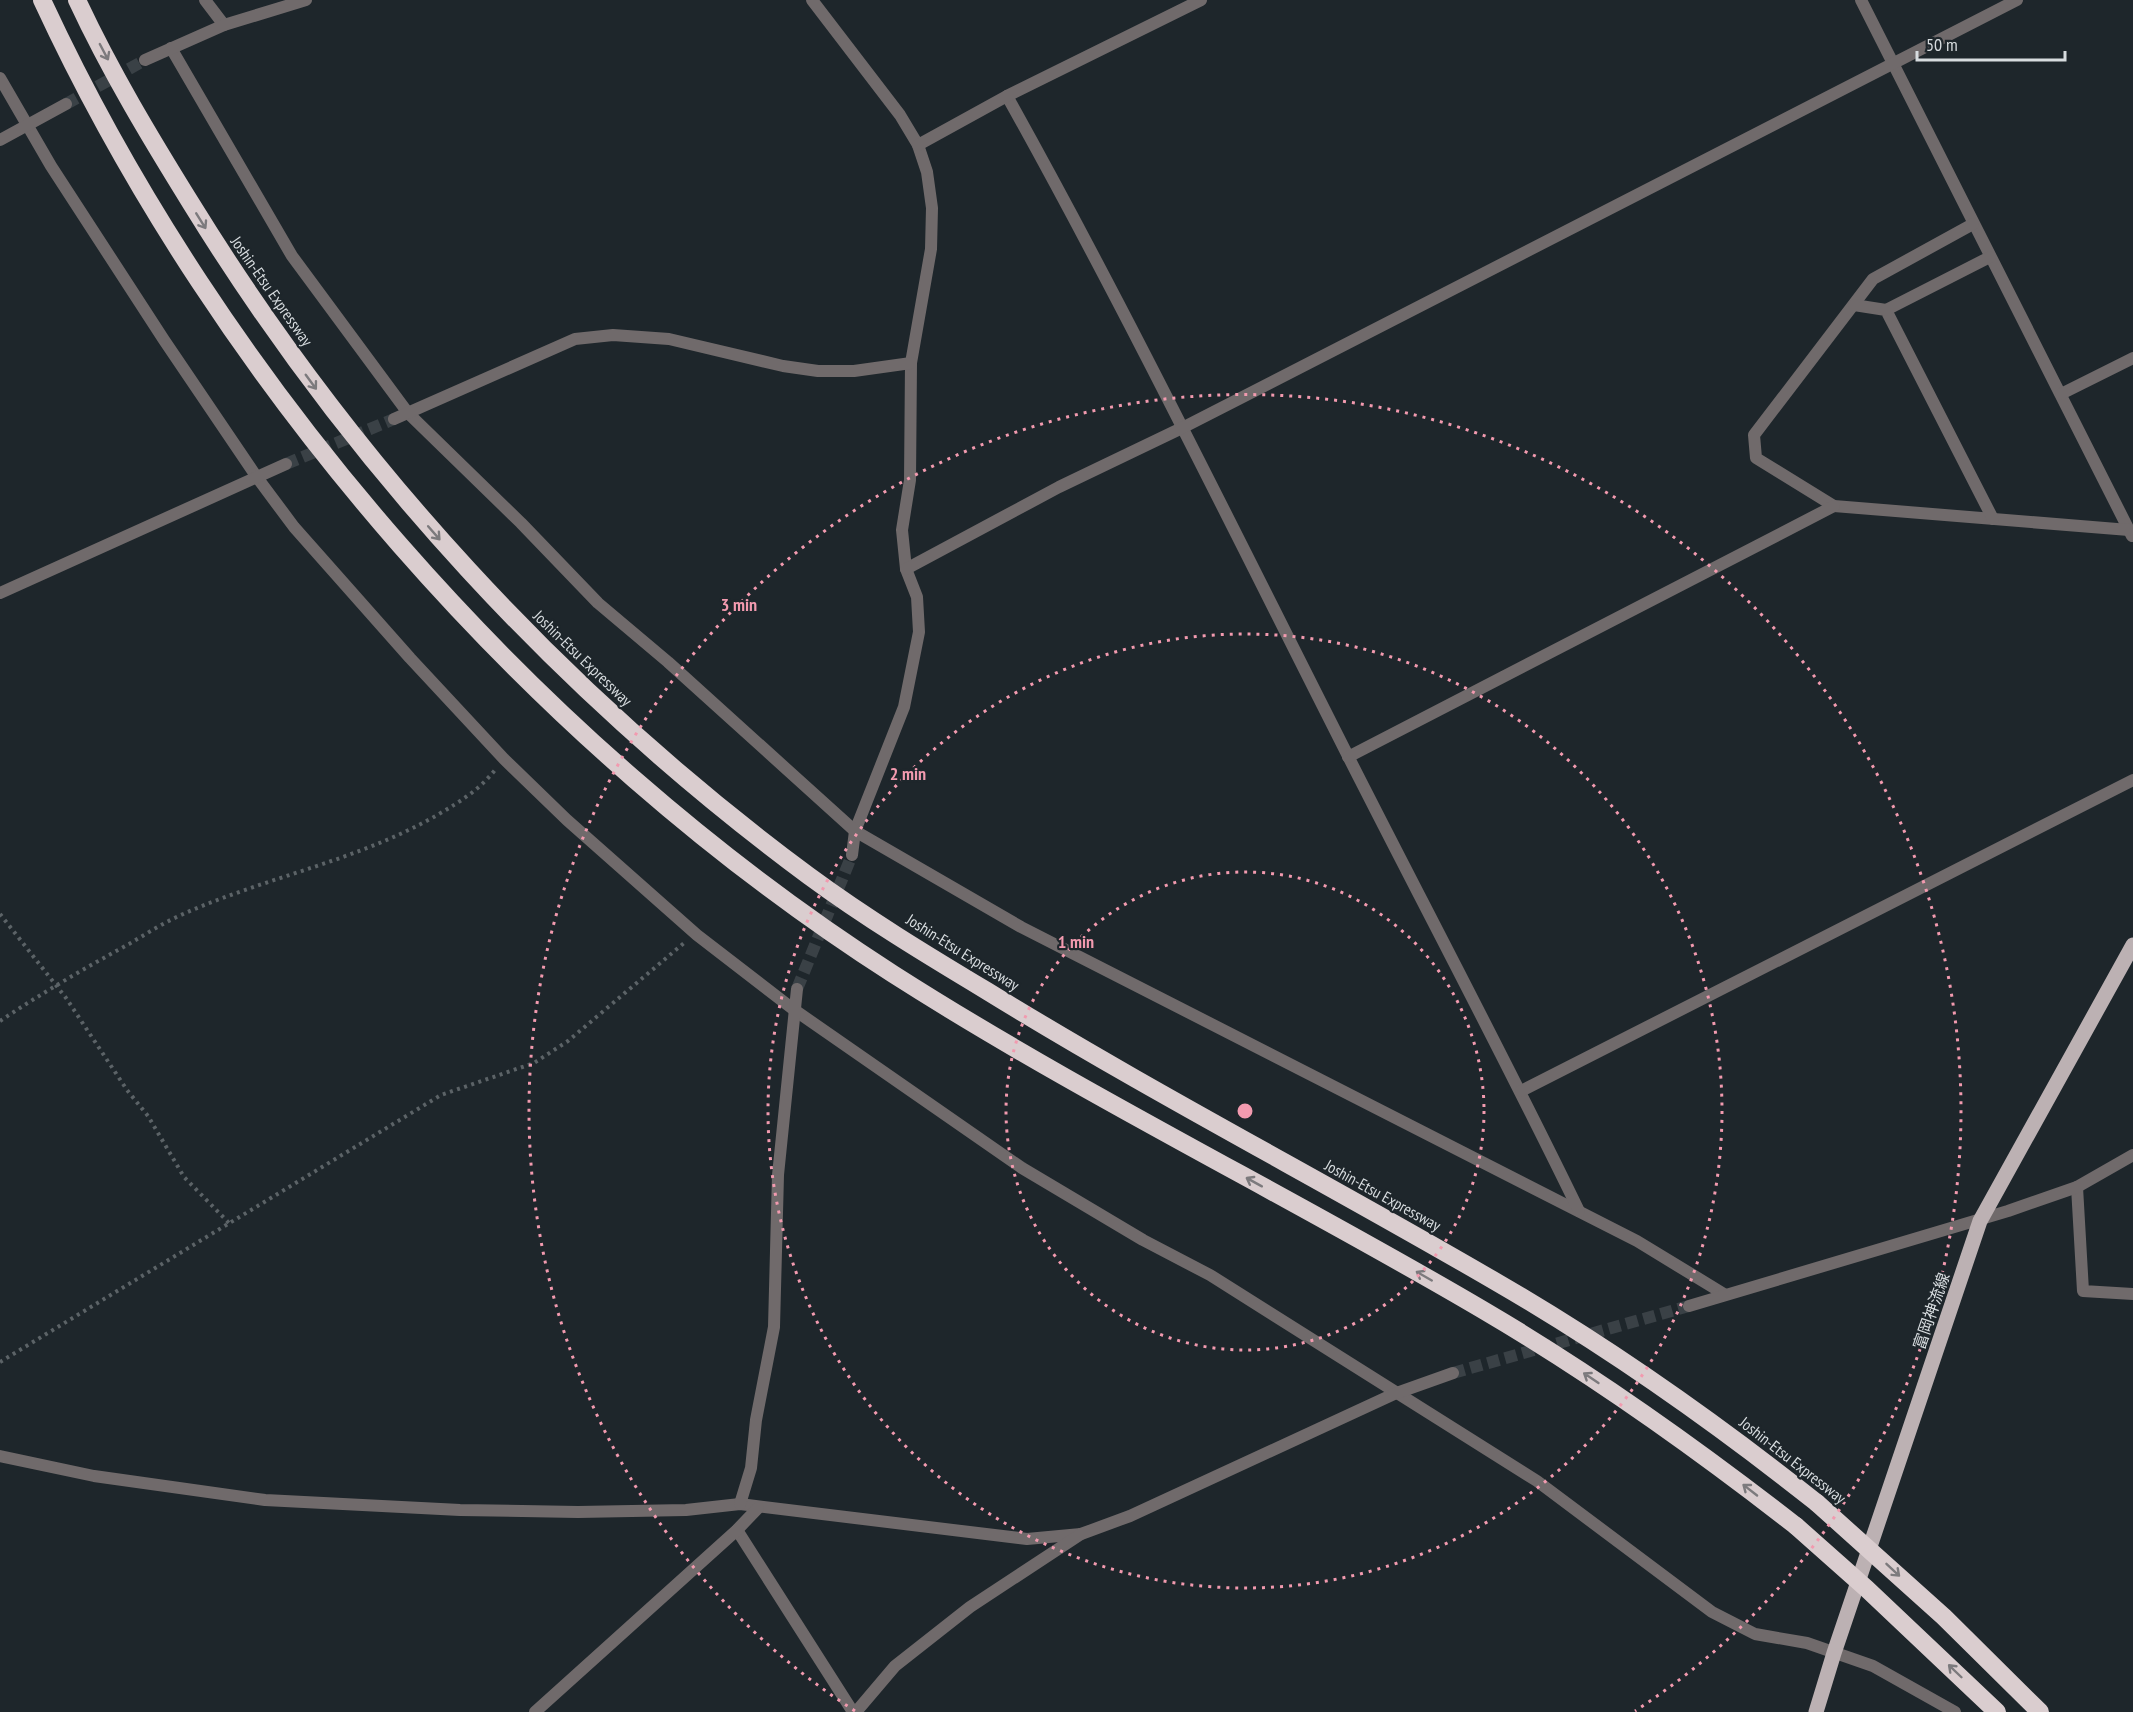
<svg xmlns="http://www.w3.org/2000/svg" width="2133" height="1712" font-family="'PT Sans Narrow','Noto Sans JP',sans-serif">
	<style>
		.lines { fill: none; stroke-linecap: round; stroke-linejoin: round }
		.minor-tunnel { stroke: #3a4146; stroke-width: 12; stroke-dasharray: 12 6; stroke-linecap: butt }
		.path { stroke: #5c6367; stroke-width: 4; stroke-dasharray: 3 4.5; stroke-linecap: butt }
		.minor { stroke: #706a6b; stroke-width: 12 }
		.primary { stroke: #bcb1b3; stroke-width: 15 }
		.motorway { stroke: #dacdcf; stroke-width: 18 }
		.motorway-bridge { stroke: #dacdcf; stroke-width: 18 }
		.oneway { stroke: #7c7a7d }
		.ring { fill: none; stroke: #f29aaf; stroke-width: 3; stroke-dasharray: 3 6 }
		.labels { text-anchor: middle; stroke-width: 4.5; stroke-linejoin: round; paint-order: stroke }
		.street-label { font-size: 16px; fill: #d7dcdf; stroke: #1e262b }
		.centre { fill: #f29aaf; stroke: #1e262b; stroke-width: 3 }
		.ring-label { font-size: 18px; text-anchor: middle; font-weight: bold; fill: #f29aaf; stroke: #1e262b; stroke-width: 4.5; stroke-linejoin: round; paint-order: stroke }
	</style>
	<rect width="100%" height="100%" fill="#1e262b"/>
	<g class="lines">
		<g class="minor-tunnel">
			<polyline points="66,104 145,60"/>
			<polyline points="286,464 394,419"/>
			<polyline points="797,989 852,855"/>
			<polyline points="1453,1373 1689,1306"/>
		</g>
		<g class="path">
			<polyline points="0,914 66,998 127,1090 148,1116 184,1177 229,1223"/>
			<path d="M0 1021C42 993 85 968 129 944 146 934 163 923 181 915 265 877 358 861 439 814 461 801 479 790 495 770"/>
			<polyline points="0,1362 441,1095 534,1063 568,1041 684,943"/>
		</g>
		<g class="minor">
			<polyline points="205,0 224,25"/>
			<polyline points="812,0 900,115 918,145 927,172 932,208 931,249 911,363 910,480 902,530 906,569 917,597 919,632 904,707 855,831 852,855"/>
			<polyline points="1861,0 2132,536"/>
			<polyline points="171,48 292,256 408,413 521,523 598,603 668,662 855,831 1021,927 1637,1241 1724,1294"/>
			<polyline points="145,60 224,25 306,0"/>
			<polyline points="0,78 51,166 164,340 256,476 294,527 410,658 504,759 567,820 697,935 793,1009 1022,1168 1143,1240 1210,1275 1537,1481 1712,1612 1755,1634 1807,1643 1873,1666 1955,1712"/>
			<path d="M1007 96C1128 313 1236 535 1348 756 1425 908 1505 1058 1579 1211"/>
			<polyline points="0,140 66,104"/>
			<polyline points="918,145 1007,96 1201,0"/>
			<polyline points="1973,224 1873,279 1754,435 1756,458 1834,506 2129,530"/>
			<polyline points="1854,305 1886,310 1993,519"/>
			<polyline points="1886,310 1990,257"/>
			<polyline points="2061,394 2133,358"/>
			<polyline points="394,419 575,339 613,335 669,339 783,366 818,371 854,371 911,363"/>
			<polyline points="906,569 1059,487 1184,427 2017,0"/>
			<polyline points="0,593 286,464"/>
			<polyline points="1348,757 1834,506"/>
			<polyline points="1521,1091 2133,780"/>
			<polyline points="2077,1187 2083,1291 2133,1294"/>
			<polyline points="1689,1306 2008,1211 2077,1187 2133,1155"/>
			<polyline points="0,1456 94,1476 265,1500 460,1510 578,1512 686,1510 740,1504 1027,1539 1081,1534"/>
			<polyline points="740,1504 751,1468 756,1420 774,1327 778,1175 797,989"/>
			<polyline points="737,1530 853,1712"/>
			<polyline points="535,1712 737,1530 758,1508"/>
			<polyline points="856,1712 895,1666 970,1607 1081,1534 1130,1516 1394,1394 1453,1373"/>
		</g>
		<polyline class="primary" points="1816,1712 1834,1653 1980,1221 2133,945"/>
		<g class="motorway">
			<path d="M42 0C220 385 536 745 893 974 1084 1096 1288 1195 1483 1310 1592 1374 1696 1448 1796 1526"/>
			<path d="M77 0C110 71 151 139 192 205 353 466 563 694 809 876 866 918 927 955 987 991 1154 1094 1329 1184 1498 1283 1610 1348 1716 1423 1817 1503"/>
		</g>
		<g class="motorway-bridge">
			<polyline points="1817,1503 1944,1617 2040,1712"/>
			<polyline points="1796,1526 1867,1589 1997,1712"/>
		</g>
	</g>
	<defs><path id="oneway-shaft" d="M-6 0H5M1.5-3L5.5 0L1.5 3" fill="none" stroke-width="1.6" stroke-linecap="round" stroke-linejoin="round" transform="scale(1.5)"/></defs>
	<g class="oneway">
		<use href="#oneway-shaft" transform="translate(104 52) rotate(62)"/>
		<use href="#oneway-shaft" transform="translate(201 221) rotate(58)"/>
		<use href="#oneway-shaft" transform="translate(311 382) rotate(54)"/>
		<use href="#oneway-shaft" transform="translate(434 533) rotate(49)"/>
		<use href="#oneway-shaft" transform="translate(1254 1182) rotate(-151)"/>
		<use href="#oneway-shaft" transform="translate(1424 1276) rotate(-150)"/>
		<use href="#oneway-shaft" transform="translate(1591 1378) rotate(-146)"/>
		<use href="#oneway-shaft" transform="translate(1750 1490) rotate(-142)"/>
		<use href="#oneway-shaft" transform="translate(1893 1570) rotate(43)"/>
		<use href="#oneway-shaft" transform="translate(1955 1671) rotate(-136)"/>
	</g>
	<g class="ring">
		<circle cx="1245" cy="1111" r="239"/>
		<circle cx="1245" cy="1111" r="477"/>
		<path d="M855 1711A716 716 0 1 1 1635 1711"/>
	</g>
	<g class="labels">
		<g class="street-label">
			<text transform="translate(272 291) rotate(55)" y="6">Joshin-Etsu Expressway</text>
			<text transform="translate(583 658) rotate(44)" y="6">Joshin-Etsu Expressway</text>
			<text transform="translate(963 952) rotate(32)" y="6">Joshin-Etsu Expressway</text>
			<text transform="translate(1383 1195) rotate(29)" y="6">Joshin-Etsu Expressway</text>
			<text transform="translate(1931 1311) rotate(-71)" y="6">富岡神流線</text>
			<text transform="translate(1793 1460) rotate(38)" y="6">Joshin-Etsu Expressway</text>
		</g>
	</g>
	<circle cx="1245" cy="1111" r="9" class="centre"/>
	<g class="ring-label">
		<text x="739" y="611">3 min</text>
		<text x="908" y="780">2 min</text>
		<text x="1076" y="948">1 min</text>
	</g>
	<path d="M1917 51v9h148v-9" fill="none" stroke="#d7dcdf" stroke-width="3"/>
	<text x="1926" y="51" font-size="18" fill="#d7dcdf" stroke="#1e262b" stroke-width="4.5" paint-order="stroke">50 m</text>
</svg>
